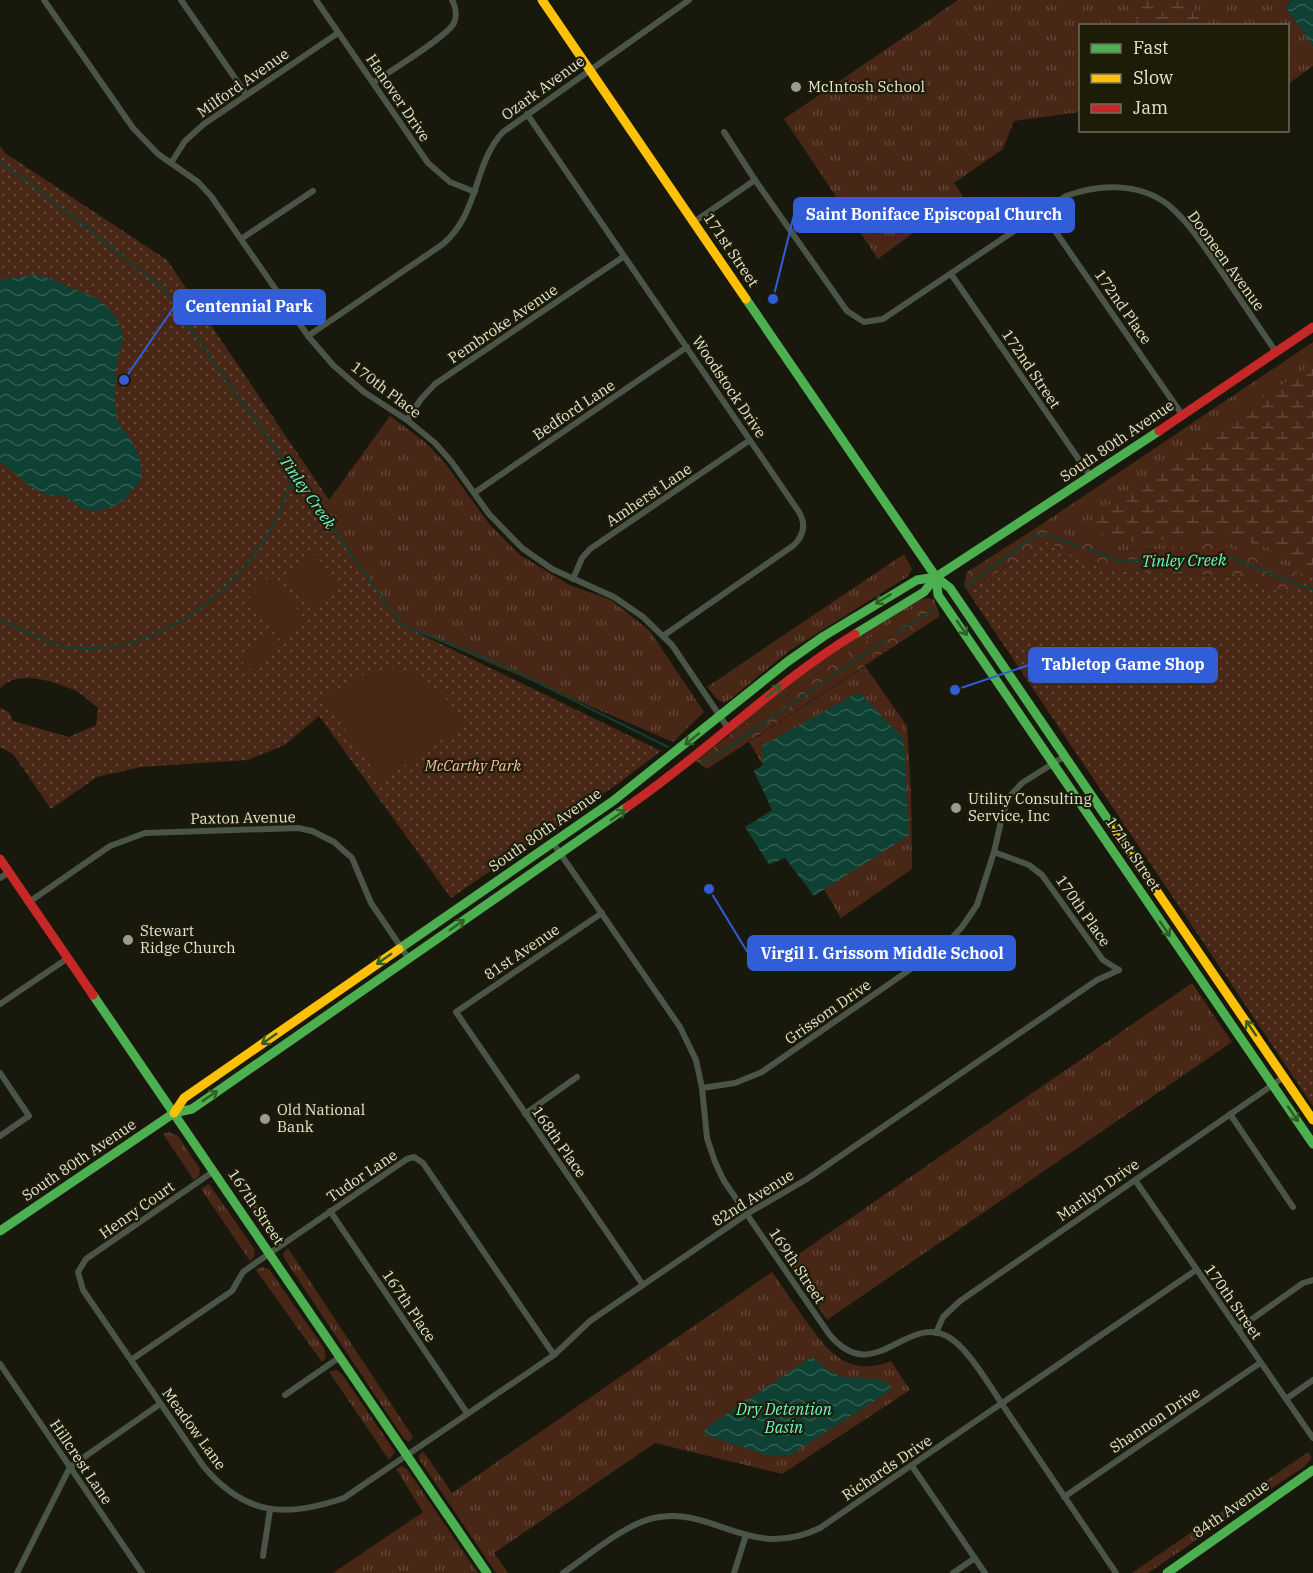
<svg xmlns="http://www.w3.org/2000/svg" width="1313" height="1573" font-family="'IBM Plex Serif',serif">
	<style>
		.grass { fill: url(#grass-tufts) }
		.forest { fill: url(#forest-crowns) }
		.wetland { fill: url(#wetland-marsh) }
		.park { fill: url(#park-dots) }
		.pitch { fill: #482716 }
		.water { fill: url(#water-waves) }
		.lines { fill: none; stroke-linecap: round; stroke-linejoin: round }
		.stream { stroke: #0e4133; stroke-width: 2 }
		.street { stroke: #4b5547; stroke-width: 6 }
		.fast { stroke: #4caf50; stroke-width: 9 }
		.slow { stroke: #ffc107; stroke-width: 9 }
		.jam { stroke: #c62828; stroke-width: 9 }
		.oneway { stroke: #325e28 }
		.poi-dot { fill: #9c9c8f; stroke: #1d1c07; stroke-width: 2 }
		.labels { text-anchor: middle; stroke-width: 4.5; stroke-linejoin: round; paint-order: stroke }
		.street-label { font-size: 15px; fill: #e3e3d6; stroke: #1d1c07 }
		.poi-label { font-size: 15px; fill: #e3e3d6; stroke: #1d1c07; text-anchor: start }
		.park-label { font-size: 15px; font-style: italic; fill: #fbbda2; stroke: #1d1c07 }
		.water-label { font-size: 16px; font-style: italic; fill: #6ef8cf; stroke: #1d1c07 }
		.leader { fill: none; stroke: #315dd8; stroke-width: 2 }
		.callout-dot { fill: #315dd8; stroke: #1d1c07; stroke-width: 2 }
		.callout { fill: #315dd8; stroke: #315dd8; stroke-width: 2 }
		.callout-label { font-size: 16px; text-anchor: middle; font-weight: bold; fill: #fff }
	</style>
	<defs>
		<pattern id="grass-tufts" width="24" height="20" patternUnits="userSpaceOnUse" patternTransform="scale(1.5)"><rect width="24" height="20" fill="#482716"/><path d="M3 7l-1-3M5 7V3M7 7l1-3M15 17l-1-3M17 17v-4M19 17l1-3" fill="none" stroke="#624637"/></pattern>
		<pattern id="forest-crowns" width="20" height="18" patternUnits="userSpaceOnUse" patternTransform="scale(1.5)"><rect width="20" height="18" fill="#482716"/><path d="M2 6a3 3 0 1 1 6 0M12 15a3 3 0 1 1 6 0" fill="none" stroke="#624637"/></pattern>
		<pattern id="wetland-marsh" width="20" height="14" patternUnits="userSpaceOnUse" patternTransform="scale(1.5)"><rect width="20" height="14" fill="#482716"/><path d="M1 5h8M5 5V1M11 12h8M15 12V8" fill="none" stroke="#624637"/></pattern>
		<pattern id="park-dots" width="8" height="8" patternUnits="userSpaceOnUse" patternTransform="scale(1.5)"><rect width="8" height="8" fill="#482716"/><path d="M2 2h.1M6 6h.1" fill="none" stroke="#624637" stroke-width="1.8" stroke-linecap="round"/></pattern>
		<pattern id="water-waves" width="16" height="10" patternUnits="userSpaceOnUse" patternTransform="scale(1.5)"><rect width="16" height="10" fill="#0e4133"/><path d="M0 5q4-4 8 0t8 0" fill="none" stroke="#315c50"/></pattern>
	</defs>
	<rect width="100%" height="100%" fill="#18180c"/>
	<g class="grass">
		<polygon points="958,0 1292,0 1289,2 1287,9 1313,46 1313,66 1288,84 1288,26 1080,26 1080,112 1014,121 1003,149 954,183 963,196 878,259 784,119"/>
		<polygon points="1313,342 1313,574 1309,577 1260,555 1162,549 1116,551 1039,526"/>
		<polygon points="390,416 425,442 445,463 490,525 520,555 570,585 611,600 650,631 704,712 673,742 402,625 318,509 329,500"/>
		<polygon points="904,554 912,569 907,577 789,651 732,698 724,703 717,699 707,687"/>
		<polygon points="925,598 934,599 922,602 728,736 760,706 828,655 915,601"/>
		<polygon points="865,666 907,726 911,791 912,869 841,918 754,771 763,765 749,742"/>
		<polygon points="1192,983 1232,1042 827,1320 787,1262"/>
		<polygon points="169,1132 178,1136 200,1169 199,1176 194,1180 163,1134"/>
		<polygon points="209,1184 255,1250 254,1257 250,1261 201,1189"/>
		<polygon points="254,1199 281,1238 278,1241 271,1238 247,1203"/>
		<polygon points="288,1248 413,1437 409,1442 404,1439 284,1258 283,1254"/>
		<polygon points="262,1267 269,1269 324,1348 326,1357 322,1362 256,1270"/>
		<path d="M772 1272C783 1287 793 1303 804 1318 826 1349 847 1379 891 1361L910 1390 782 1474 655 1443 494 1553 508 1573H496L419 1459V1455L423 1451 452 1493Z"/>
		<polygon points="336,1370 342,1374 393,1449 395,1452 389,1460 329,1372"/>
		<polygon points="1308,1452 1312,1458 1305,1466 1148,1573 1132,1573"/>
		<polygon points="402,1466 407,1469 478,1573 333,1573 423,1512 396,1469"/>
	</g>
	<g class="forest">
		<polygon points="1039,526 1116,551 1162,549 1210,543 1260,555 1309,577 1284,593 1236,577 1117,571 1081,560 1047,542 1037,546 968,592 964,584 967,572"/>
		<polygon points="934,599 940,616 707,769 696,761 728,736 922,602"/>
	</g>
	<g class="wetland">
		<polygon points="1124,0 1188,0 1204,25 1141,25"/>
		<path d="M1313 363V570C1280 554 1251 538 1214 536 1177 534 1136 551 1101 534L1095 521 1098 513 1107 506Z"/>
	</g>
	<g class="park">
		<path d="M0 146 5 153 167 260 329 500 318 509 402 625 661 751 619 783 451 898 319 716 285 745 248 760 141 767 97 777 51 809 13 754 0 747V708L9 712 13 721 69 737 96 725 98 708C90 702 81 692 71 689 50 680 18 670 0 688Z"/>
		<polygon points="1047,542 1081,560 1117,571 1236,577 1284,593 1313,574 1313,1106 968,592 1037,546"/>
	</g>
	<g class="pitch">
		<polygon points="316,554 339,590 311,610 287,575"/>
		<polygon points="273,575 305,620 279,639 247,594"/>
		<polygon points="267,636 277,650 248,670 238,656"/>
		<path d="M389 668 414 673 442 693 465 724 381 781 324 699C348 681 359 674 389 668Z"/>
	</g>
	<g class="water">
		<polygon points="1292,0 1313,0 1313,46 1287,9 1289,2"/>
		<path d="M34 275 46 277 96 298C108 305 124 325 123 340 123 346 119 351 118 357 115 372 114 403 117 418 118 425 122 428 126 433 136 446 145 464 140 480 138 485 136 488 131 490 127 504 98 515 84 509 77 506 72 499 64 496 58 494 53 496 46 494 33 491 15 474 5 465L0 464V279Z"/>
		<polygon points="859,692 904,739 909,835 814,896 785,858 769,865 745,827 772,810 754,771 763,765 762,746"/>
		<path d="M810 1358H814C822 1366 830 1373 841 1376 856 1380 879 1375 891 1386L890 1391 790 1455 769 1456 706 1435 704 1431 709 1426Z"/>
	</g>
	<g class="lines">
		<g class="stream">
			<polyline points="0,163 30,183 164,289 224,377 402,625 500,664 668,747"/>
			<polyline points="1087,549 1119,561 1172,559 1234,559 1313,590"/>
			<polyline points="965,587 1034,537 1046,534 1079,546"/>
			<path d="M0 619C25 631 50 645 77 648 127 654 187 623 223 590 256 560 282 516 293 474"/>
			<polyline points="896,633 935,609"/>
			<polyline points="701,763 710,760 885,640"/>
		</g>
		<g class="street">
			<polyline points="44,0 133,128 158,154 198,182 211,196 308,336 333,365 364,392 407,420 435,443 451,461 489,514 522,548 552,569 614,597 643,617 672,645 728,728"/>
			<polyline points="181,0 246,94"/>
			<polyline points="316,0 428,163 450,182 475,192"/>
			<path d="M373 83C387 73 448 36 454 23 457 16 456 7 452 0"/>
			<path d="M527 114 799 512C806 524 804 535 794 545L663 636"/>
			<path d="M724 132 755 180 847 311 864 322 883 319 1066 196C1101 183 1145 182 1174 210 1192 227 1205 248 1219 268 1238 296 1257 324 1276 352"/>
			<polyline points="171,163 185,141 204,124 338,33"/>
			<polyline points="1042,212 1183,416"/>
			<polyline points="694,222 755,180"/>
			<polyline points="241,239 313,191"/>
			<polyline points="951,274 1091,477"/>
			<path d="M308 336 443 244C480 212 473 164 503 132L689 0"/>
			<polyline points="407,420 421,399 435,384 623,257"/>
			<polyline points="474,493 687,347"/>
			<polyline points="573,579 582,558 590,549 750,440"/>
			<path d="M553 843 680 1027 696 1060 702 1088 707 1138 715 1162 724 1181 829 1334C876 1391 908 1307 953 1340 972 1354 994 1393 1008 1413 1044 1467 1080 1520 1116 1573"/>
			<polyline points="994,852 1029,865 1042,875 1103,960 1119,970"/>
			<polyline points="0,878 9,872"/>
			<polyline points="29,902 110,846 145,833 298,828 312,831 334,842 352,858 371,903 409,959"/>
			<polyline points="602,913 456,1012 643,1285"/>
			<polyline points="0,1004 68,958"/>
			<polyline points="0,1073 29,1116 0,1136"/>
			<polyline points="702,1088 735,1083 762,1072 944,946 962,927 977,905 994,852 1003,813 1010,796 1022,783 1065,756"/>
			<polyline points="525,1114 577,1077"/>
			<polyline points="1230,1114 1293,1207"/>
			<path d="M214 1171 86 1259 78 1272 83 1290 204 1467C246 1516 286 1518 344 1498L554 1355 590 1321 747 1214 807 1179 1097 980 1119 970"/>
			<polyline points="1135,1180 1313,1438"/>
			<polyline points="330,1211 467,1413"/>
			<polyline points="1238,1329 1303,1283 1313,1280"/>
			<polyline points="936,1333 943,1317 960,1301 1284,1077"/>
			<polyline points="131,1360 232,1291 243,1272 257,1262 407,1159 414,1157 423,1163 554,1355"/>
			<polyline points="0,1364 142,1573"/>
			<polyline points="285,1395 340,1357"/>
			<polyline points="1286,1399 1313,1380"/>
			<polyline points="912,1466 985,1573"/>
			<polyline points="1064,1497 1260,1363"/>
			<polyline points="263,1556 270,1510"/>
			<polyline points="17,1573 70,1467 160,1404"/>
			<path d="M563 1573C588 1556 625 1524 654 1518 714 1505 749 1562 820 1528L1196 1270"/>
			<polyline points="734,1573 746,1535"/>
			<polyline points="953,1573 975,1558"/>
		</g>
		<g class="fast">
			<polyline points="746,299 936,577 950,588 1115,830"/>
			<polyline points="936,577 938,595 1313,1144"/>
			<polyline points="855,634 924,592 936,577 1159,431"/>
			<polyline points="399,949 613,801 787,662 824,636 917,580 936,577"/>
			<polyline points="93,995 487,1573"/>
			<polyline points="0,1231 174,1113 192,1109 627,807"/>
			<polyline points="1167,1573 1313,1470"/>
		</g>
		<g class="slow">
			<polyline points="542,0 746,299"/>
			<polyline points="1115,830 1313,1120"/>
			<polyline points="174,1113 184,1098 399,949"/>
		</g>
		<g class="jam">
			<polyline points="1159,431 1313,327"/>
			<path d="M627 807C706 753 773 684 855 634"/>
			<polyline points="0,859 93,995"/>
		</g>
	</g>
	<defs><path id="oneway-shaft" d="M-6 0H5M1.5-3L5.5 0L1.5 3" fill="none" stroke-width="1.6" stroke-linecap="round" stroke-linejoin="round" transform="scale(1.5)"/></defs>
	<g class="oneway">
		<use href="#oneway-shaft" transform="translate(883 599) rotate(148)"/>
		<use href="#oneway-shaft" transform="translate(962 628) rotate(55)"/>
		<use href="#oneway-shaft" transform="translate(774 691) rotate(-39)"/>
		<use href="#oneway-shaft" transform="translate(692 739) rotate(141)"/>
		<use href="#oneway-shaft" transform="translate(618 815) rotate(-35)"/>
		<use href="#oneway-shaft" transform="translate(457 925) rotate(-35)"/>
		<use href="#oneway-shaft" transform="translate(1165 929) rotate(56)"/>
		<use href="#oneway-shaft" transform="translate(384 959) rotate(145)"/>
		<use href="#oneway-shaft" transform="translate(1251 1028) rotate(-124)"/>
		<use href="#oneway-shaft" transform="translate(269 1039) rotate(145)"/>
		<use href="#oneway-shaft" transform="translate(210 1096) rotate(-34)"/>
		<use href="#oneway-shaft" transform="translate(1293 1114) rotate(56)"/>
	</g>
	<g class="poi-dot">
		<circle cx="796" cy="87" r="6"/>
		<circle cx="956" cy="808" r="6"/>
		<circle cx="128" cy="940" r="6"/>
		<circle cx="265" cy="1119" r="6"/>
	</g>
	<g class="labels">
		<g class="street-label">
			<text transform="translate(243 83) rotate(-35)" y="5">Milford Avenue</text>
			<text transform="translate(543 88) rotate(-36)" y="5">Ozark Avenue</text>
			<text transform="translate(398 98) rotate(56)" y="5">Hanover Drive</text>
			<text transform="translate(731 250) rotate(56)" y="5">171st Street</text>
			<text transform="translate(1226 261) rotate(54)" y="5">Dooneen Avenue</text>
			<text transform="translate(1123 307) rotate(55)" y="5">172nd Place</text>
			<text transform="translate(503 324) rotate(-34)" y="5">Pembroke Avenue</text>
			<text transform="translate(1031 369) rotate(56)" y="5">172nd Street</text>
			<text transform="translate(729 387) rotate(56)" y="5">Woodstock Drive</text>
			<text transform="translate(386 390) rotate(37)" y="5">170th Place</text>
			<text transform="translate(574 410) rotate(-34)" y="5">Bedford Lane</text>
			<text transform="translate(1117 441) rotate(-34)" y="5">South 80th Avenue</text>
			<text transform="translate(649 495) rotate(-34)" y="5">Amherst Lane</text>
			<text transform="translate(243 818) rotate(-1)" y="5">Paxton Avenue</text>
			<text transform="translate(545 830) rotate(-35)" y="5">South 80th Avenue</text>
			<text transform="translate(1133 854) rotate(56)" y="5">171st Street</text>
			<text transform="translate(1083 911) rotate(55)" y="5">170th Place</text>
			<text transform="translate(522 952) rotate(-34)" y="5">81st Avenue</text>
			<text transform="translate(828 1012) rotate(-35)" y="5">Grissom Drive</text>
			<text transform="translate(559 1142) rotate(55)" y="5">168th Place</text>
			<text transform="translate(79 1160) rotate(-34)" y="5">South 80th Avenue</text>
			<text transform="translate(362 1176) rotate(-34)" y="5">Tudor Lane</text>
			<text transform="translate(1098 1190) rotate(-35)" y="5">Marilyn Drive</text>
			<text transform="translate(753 1198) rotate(-32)" y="5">82nd Avenue</text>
			<text transform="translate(256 1207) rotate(56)" y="5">167th Street</text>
			<text transform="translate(137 1210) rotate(-35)" y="5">Henry Court</text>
			<text transform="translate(797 1266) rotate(56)" y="5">169th Street</text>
			<text transform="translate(1233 1302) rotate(55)" y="5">170th Street</text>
			<text transform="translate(409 1306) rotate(56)" y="5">167th Place</text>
			<text transform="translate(1155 1420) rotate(-34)" y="5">Shannon Drive</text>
			<text transform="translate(194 1429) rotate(54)" y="5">Meadow Lane</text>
			<text transform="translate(81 1462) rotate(56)" y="5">Hillcrest Lane</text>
			<text transform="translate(887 1468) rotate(-34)" y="5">Richards Drive</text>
			<text transform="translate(1231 1509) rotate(-35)" y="5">84th Avenue</text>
		</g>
		<g class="poi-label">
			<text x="808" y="92">McIntosh School</text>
			<text x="968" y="804">Utility Consulting<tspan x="968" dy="17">Service, Inc</tspan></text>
			<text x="140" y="936">Stewart<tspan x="140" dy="17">Ridge Church</tspan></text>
			<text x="277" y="1115">Old National<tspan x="277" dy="17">Bank</tspan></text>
		</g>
		<g class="park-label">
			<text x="473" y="771">McCarthy Park</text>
		</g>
		<g class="water-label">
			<text transform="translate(308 492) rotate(55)" y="6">Tinley Creek</text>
			<text transform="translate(1184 560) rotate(-1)" y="6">Tinley Creek</text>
			<text x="784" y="1415">Dry Detention<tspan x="784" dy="18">Basin</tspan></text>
		</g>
	</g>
	<path class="leader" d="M773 299L794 215M124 380L174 307M955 690L1029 665M709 889L748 953"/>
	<g class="callout-dot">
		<circle cx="773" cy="299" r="6"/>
		<circle cx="124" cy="380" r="6"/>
		<circle cx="955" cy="690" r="6"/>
		<circle cx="709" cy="889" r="6"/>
	</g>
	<g class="callout">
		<rect x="794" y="198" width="280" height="34" rx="6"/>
		<rect x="174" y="290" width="151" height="34" rx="6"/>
		<rect x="1029" y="648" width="188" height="34" rx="6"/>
		<rect x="748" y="936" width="267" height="34" rx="6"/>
	</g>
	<g class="callout-label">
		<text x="934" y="220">Saint Boniface Episcopal Church</text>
		<text x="249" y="312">Centennial Park</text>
		<text x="1123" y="670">Tabletop Game Shop</text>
		<text x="882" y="959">Virgil I. Grissom Middle School</text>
	</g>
	<rect x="1079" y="24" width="210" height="108" fill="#1d1c07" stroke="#6c6c5a" stroke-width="1.5"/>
	<rect x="1091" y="44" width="30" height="9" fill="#4caf50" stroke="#6c6c5a" stroke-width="1.5"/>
	<text x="1133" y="54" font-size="18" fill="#e3e3d6">Fast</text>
	<rect x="1091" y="74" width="30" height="9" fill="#ffc107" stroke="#6c6c5a" stroke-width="1.5"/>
	<text x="1133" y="84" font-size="18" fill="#e3e3d6">Slow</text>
	<rect x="1091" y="104" width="30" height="9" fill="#c62828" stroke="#6c6c5a" stroke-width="1.5"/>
	<text x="1133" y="114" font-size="18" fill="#e3e3d6">Jam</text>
</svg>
